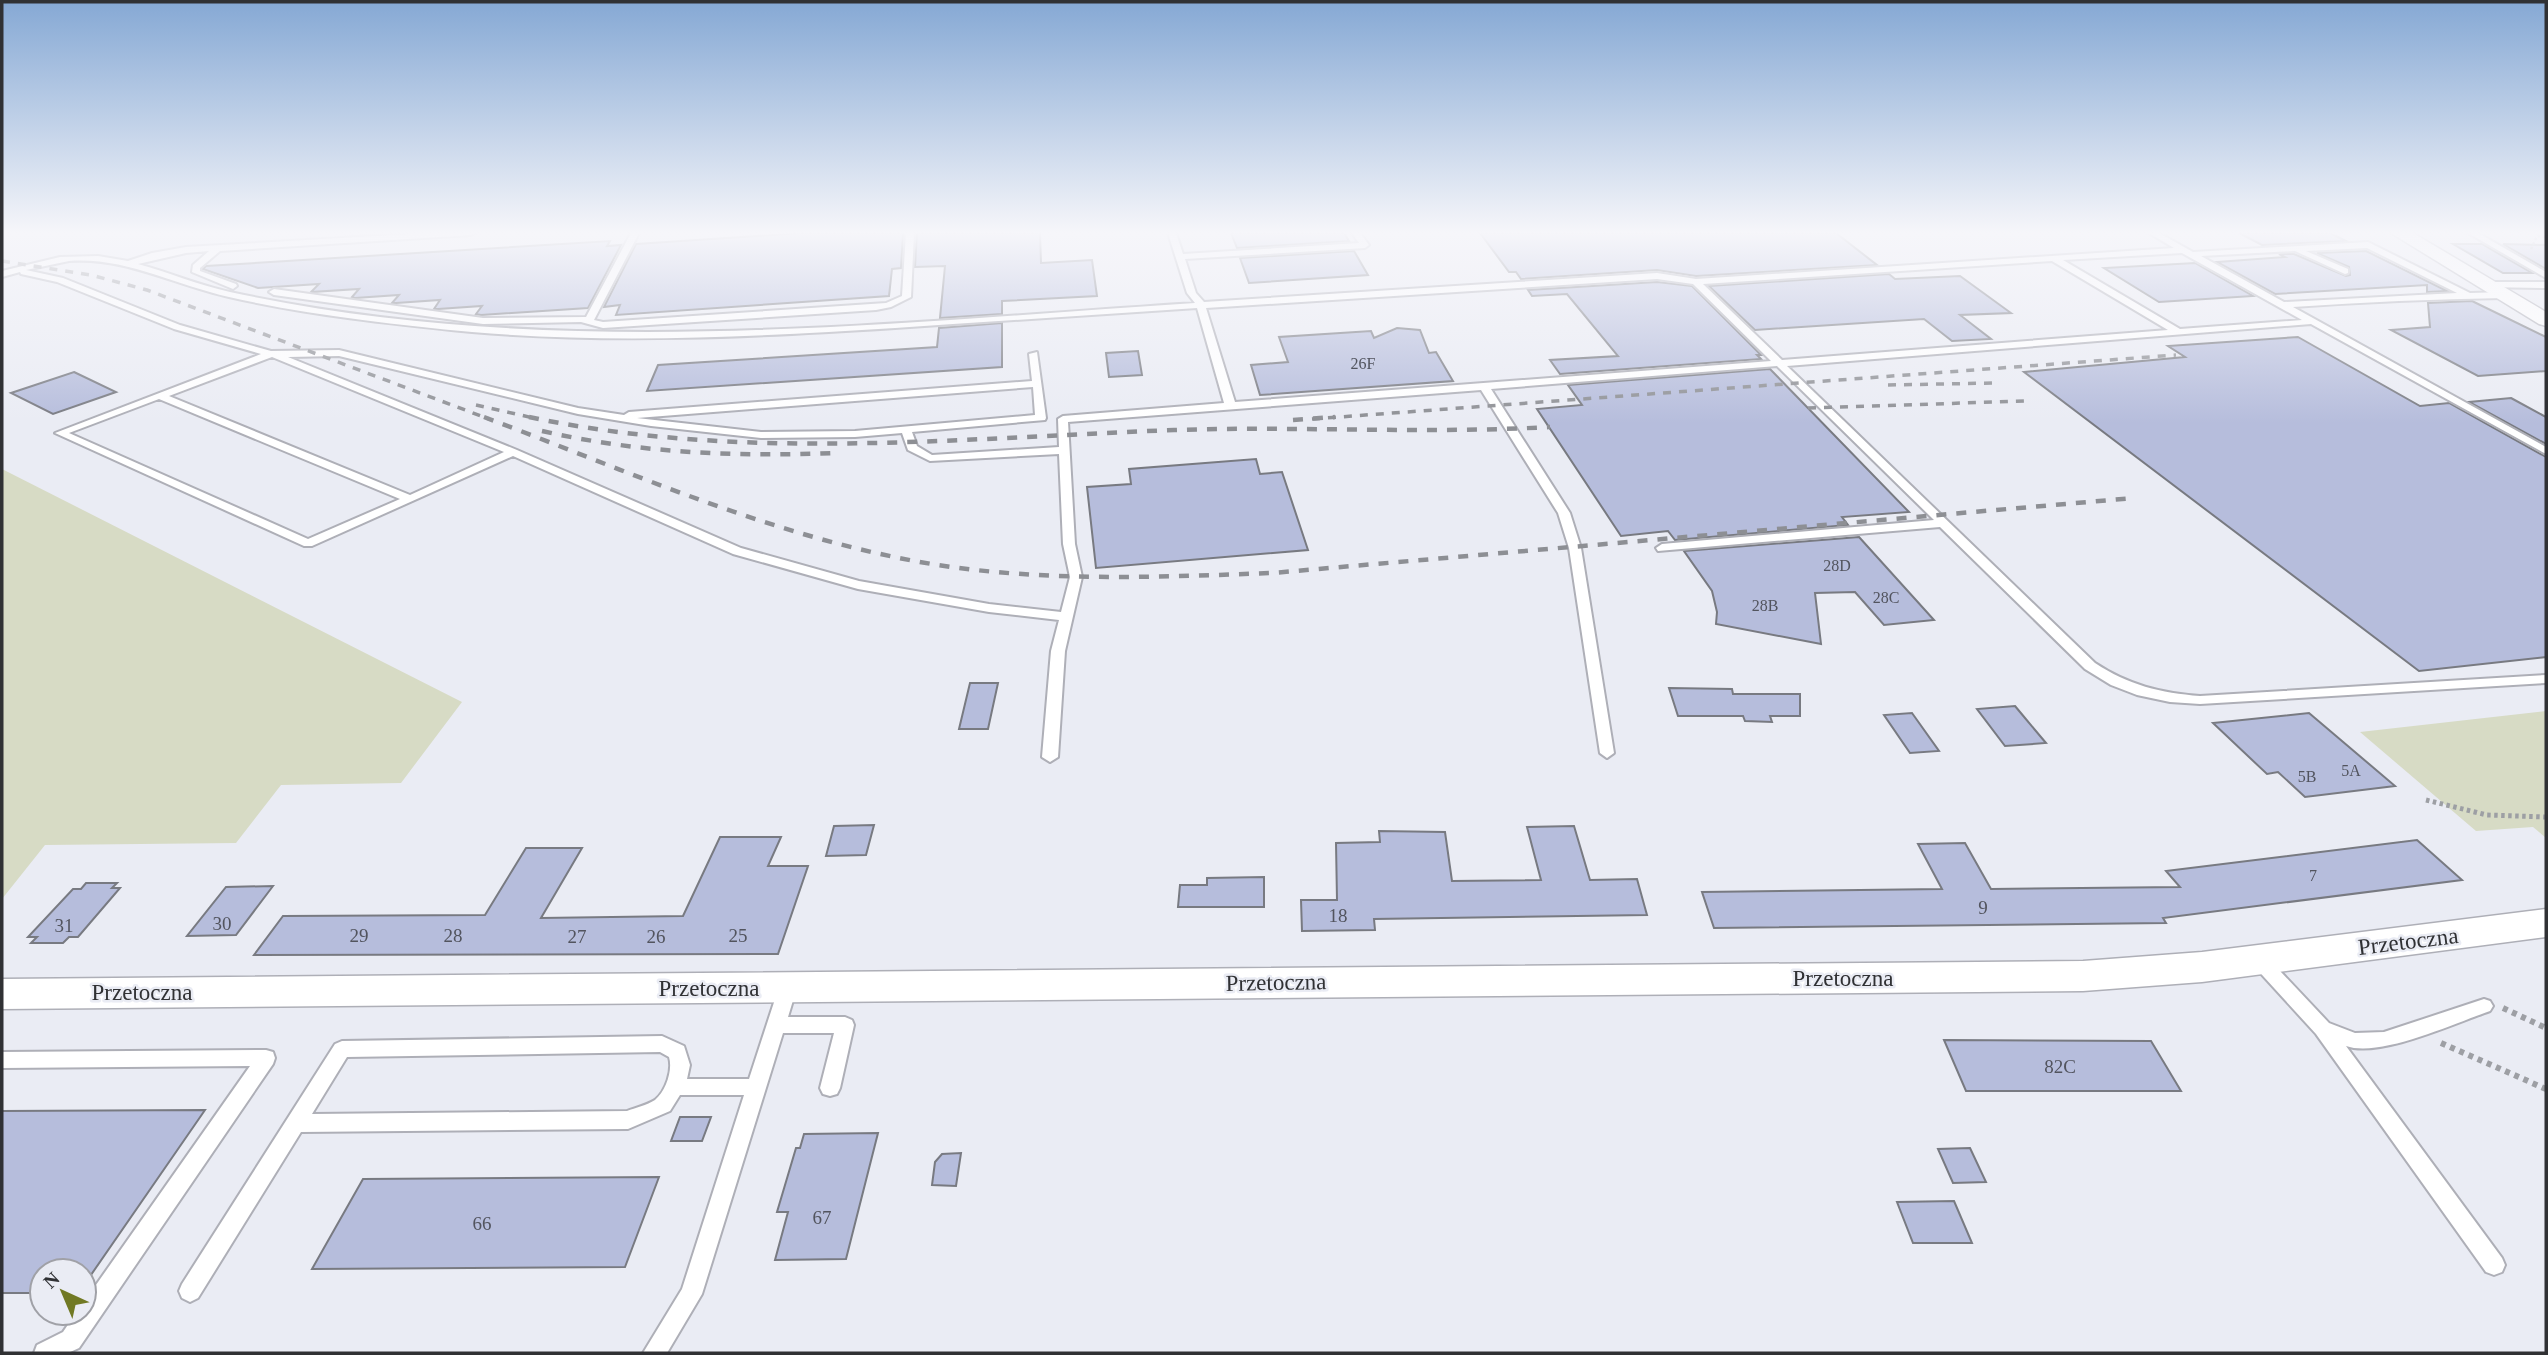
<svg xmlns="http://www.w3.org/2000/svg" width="2548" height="1355" font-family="'Times New Roman',serif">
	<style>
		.green { fill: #d7dbc5 }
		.building { fill: #b6bddc; stroke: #787a81; stroke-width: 2 }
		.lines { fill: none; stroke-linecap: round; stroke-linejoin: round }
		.lane-casing { stroke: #aeafb7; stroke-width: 4 }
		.street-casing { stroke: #aeafb7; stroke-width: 3 }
		.path-far2 { stroke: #9d9fa4; stroke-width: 2.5; stroke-dasharray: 2.5 2.5; stroke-linecap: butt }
		.path-far1 { stroke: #9d9fa4; stroke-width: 5; stroke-dasharray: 3.5 3.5; stroke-linecap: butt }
		.path { stroke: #9d9fa4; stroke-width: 6; stroke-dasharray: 5 5; stroke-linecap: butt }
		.lane { fill: #fff; fill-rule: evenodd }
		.street { fill: #fff; fill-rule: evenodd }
		.rail-far1 { stroke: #8d8f94; stroke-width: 3.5; stroke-dasharray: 8 8; stroke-linecap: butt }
		.rail { stroke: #8d8f94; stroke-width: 4.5; stroke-dasharray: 10 10; stroke-linecap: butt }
		.labels { text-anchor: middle; stroke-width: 5; stroke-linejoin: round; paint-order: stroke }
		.number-label { font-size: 16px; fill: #52545e }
		.near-number-label { font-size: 19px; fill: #52545e }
		.near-street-label { font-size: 23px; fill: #303134; stroke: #eaecf4 }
	</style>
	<rect width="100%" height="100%" fill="#eaecf4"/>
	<g class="green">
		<polygon points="2,469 462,702 401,783 281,785 236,843 45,845 2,899"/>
		<polygon points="2546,711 2546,838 2533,827 2476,831 2360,732"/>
	</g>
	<g class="building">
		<polygon points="803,233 903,233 901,268 892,269 889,296 616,315 620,305 604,307 636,244"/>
		<polygon points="917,233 1040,233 1041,263 1092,260 1097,296 1002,301 1002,314 940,318 945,266 915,267"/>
		<polygon points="1231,233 1344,233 1349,241 1237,248"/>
		<polygon points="1480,233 1836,233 1877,265 1696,276 1657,270 1521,279 1516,272 1509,272"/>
		<polygon points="2239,233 2330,233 2346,241 2262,245"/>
		<polygon points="610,241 607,246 621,245 588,308 481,315 476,314 482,306 438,309 434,309 440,300 396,303 392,303 399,295 355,298 352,297 359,289 311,292 319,284 258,288 203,269 206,266"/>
		<polygon points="2453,244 2482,244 2532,273 2503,273"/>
		<polygon points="2503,244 2546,245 2546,269"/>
		<polygon points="1354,251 1368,275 1249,283 1240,258"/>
		<polygon points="2366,251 2447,291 2427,292 2427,285 2275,294 2217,262 2285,257 2279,254 2294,254 2346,276 2350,275 2349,267 2317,253"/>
		<polygon points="2195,263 2253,296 2159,302 2104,268"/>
		<polygon points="1889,274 1895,279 1960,276 2011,313 1960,315 1991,339 1952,341 1924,319 1755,330 1709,286"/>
		<polygon points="1657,282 1692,286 1761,355 1757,355 1761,359 1560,374 1550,360 1618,356 1567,294 1532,296 1528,290"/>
		<polygon points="2472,301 2546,337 2546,371 2478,376 2391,330 2430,327 2428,303"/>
		<polygon points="1002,323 1002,367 647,391 658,365 937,347 939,328"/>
		<polygon points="1397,328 1420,330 1429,353 1436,352 1453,381 1260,395 1251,365 1288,362 1279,337 1371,331 1374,338"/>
		<polygon points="2298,337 2420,406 2449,403 2546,457 2546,657 2419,671 2024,372 2185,357 2168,346"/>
		<polygon points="1138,351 1142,375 1109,377 1106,353"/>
		<polygon points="1770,369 1909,512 1842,517 1848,525 1675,540 1668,531 1621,536 1537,409 1582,405 1568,385"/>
		<polygon points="74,372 116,392 53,414 11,393"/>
		<polygon points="2511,398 2546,417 2546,444 2469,402"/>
		<polygon points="1256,459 1260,474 1282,472 1308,550 1096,568 1087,487 1131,484 1129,469"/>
		<polygon points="1859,537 1934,620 1884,625 1855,592 1815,593 1821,644 1716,624 1717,612 1712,591 1684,551"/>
		<polygon points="970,683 998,683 988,729 959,729"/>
		<polygon points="1669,688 1732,689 1733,694 1800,694 1800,716 1770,716 1772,722 1745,721 1743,716 1678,716"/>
		<polygon points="2015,706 2025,718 2046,743 2005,746 1977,709"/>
		<polygon points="1912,713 1939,751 1910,753 1884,715"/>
		<polygon points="2309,713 2395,786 2305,797 2278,772 2267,774 2213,723"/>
		<polygon points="874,825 866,855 826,856 834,826"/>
		<polygon points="1574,826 1590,880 1637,879 1647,915 1374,919 1375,930 1302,931 1301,900 1337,900 1336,843 1380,842 1379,831 1445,832 1452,881 1541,880 1527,827"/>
		<polygon points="720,837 781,837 768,866 808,866 778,954 254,955 283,916 485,915 526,848 582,848 541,918 683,916"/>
		<polygon points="2417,840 2462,880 2163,918 2166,923 1714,928 1702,892 1942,889 1918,844 1965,843 1991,889 2180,887 2166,871"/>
		<polygon points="1264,877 1264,907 1178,907 1180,885 1207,885 1207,878"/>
		<polygon points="86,883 117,883 112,888 120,888 78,937 69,937 63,943 31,943 37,937 28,937 73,889 81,889"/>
		<polygon points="273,886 236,935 187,936 226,887"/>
		<polygon points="1944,1040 2151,1041 2181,1091 1966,1091"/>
		<polygon points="205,1110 84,1285 84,1271 42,1271 42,1293 2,1293 2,1111"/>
		<polygon points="680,1117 711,1117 702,1141 671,1141"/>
		<polygon points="878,1133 846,1259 775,1260 788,1212 777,1212 796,1148 800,1148 804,1134"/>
		<polygon points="1970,1148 1986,1182 1953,1183 1938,1149"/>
		<polygon points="961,1153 956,1186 932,1185 935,1162 942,1154"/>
		<polygon points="659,1177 625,1267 312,1269 363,1179"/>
		<polygon points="1954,1201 1972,1243 1913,1243 1897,1202"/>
	</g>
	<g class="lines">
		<defs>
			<g id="lane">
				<path d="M428 233H475L471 235 220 251 200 268V271L236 284 237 286 233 289 192 272 193 265 209 251 186 253 138 264C168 272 198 285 230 292 551 361 871 324 1195 303L1187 293 1168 233H1176L1183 254 1359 243 1352 233H1360L1369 245 1365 248 1185 259 1196 293 1204 302 1657 273 1696 279 2174 248 2149 233H2159L2193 252 2368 242 2470 293 2504 292 2509 295 2504 298C2434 299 2364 302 2293 307L2546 447V454L2311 324 1787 366 2095 663C2128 685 2161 693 2200 696L2546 675V683L2200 704 2170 702 2137 695 2111 685 2085 669 1940 527 1658 551 1656 548 1662 544 1934 520 1777 366 1491 389 1570 513 1581 548 1614 753 1607 758 1600 753 1569 548 1558 513 1481 390 1068 422 1075 544 1082 577 1065 651 1058 757 1050 762 1042 757 1051 651 1059 620 989 612 858 589 733 554 513 456 312 546H304L55 433 261 354 174 329 57 282 21 274 20 272 2 277V271L60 257 98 256 128 261 152 253 186 247ZM2367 248 2457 293 2284 302 2201 256 2295 251 2345 274 2348 273V269L2306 251ZM2182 253 2302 320 2180 329 2063 260ZM69 261C126 257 174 285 229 297 308 315 391 324 472 332 613 344 754 337 895 328 996 321 1097 315 1197 308L1224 403 1063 416 1058 419 1059 447 932 455 917 446 912 432 1045 420 1046 418 1037 352 1029 354 1032 381 629 412 624 415 578 408 339 350 271 351 180 325 63 278 26 270ZM2052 261 2168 330 1782 360 1703 284ZM1657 279 1693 284 1771 361 1235 402 1206 308ZM339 356 578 414 651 426 761 438 855 437 902 433 908 450 930 461 1059 454 1063 544 1070 577 1061 612 989 604 859 581 741 548 517 450 288 357ZM272 357 504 452 410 495 169 396ZM1033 387 1035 415 855 431 761 432 637 418ZM159 399 400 499 308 539 69 433Z"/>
				<polygon points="631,233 639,233 594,320 603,322 886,303 902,296 906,233 914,233 911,297 891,307 876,310 603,328 581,322 483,324 274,295 269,292 274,289 483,318 586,317"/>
				<polygon points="2468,233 2478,233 2546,272 2546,278"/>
				<polygon points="2486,282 2546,282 2546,288 2483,287 2483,283"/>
				<path d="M2259 953 2265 955 2329 1023 2355 1033 2384 1032 2484 999 2490 1001 2493 1006 2490 1011C2455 1023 2380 1058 2346 1046L2502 1258 2505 1265 2502 1272 2494 1275 2486 1272 2316 1034 2253 965 2250 960 2253 955Z"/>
				<path d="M788 980 794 982 797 987 788 1017H845L852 1020 854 1025 840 1088 837 1094 830 1096 823 1094 820 1088 834 1033H783L702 1294 667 1353H643L682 1289 744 1095H680L670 1111 628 1129 301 1132 198 1298 190 1302 182 1298 179 1291 182 1284 335 1044 342 1041 662 1036 684 1046 690 1065 687 1079H749L779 987 782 982ZM660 1052 669 1057C673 1070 666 1091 655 1100 647 1105 635 1108 627 1111L312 1114 347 1057Z"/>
				<polygon points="266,1050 273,1052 275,1058 273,1064 79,1348 68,1353 34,1353 37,1345 63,1332 76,1313 84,1313 84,1302 250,1066 2,1068 2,1052"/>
			</g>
			<g id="street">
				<polygon points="2391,233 2413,233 2546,312 2546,326 2539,324"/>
				<polygon points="2546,909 2546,937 2202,982 2083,991 2,1009 2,979 2083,961 2202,952"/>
			</g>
		</defs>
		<use href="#lane" class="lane-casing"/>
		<use href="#street" class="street-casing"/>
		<polyline class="path-far2" points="2531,249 2537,236 2546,237"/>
		<polyline class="path-far1" points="2426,800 2487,815 2546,817"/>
		<g class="path">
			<polyline points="2503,1008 2546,1028"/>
			<polyline points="2441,1043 2546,1089"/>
		</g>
		<use href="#lane" class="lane"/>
		<use href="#street" class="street"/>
		<g class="rail-far1">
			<polyline points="2,261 91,275 147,290 489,419"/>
			<polyline points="1888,385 1996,383"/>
			<polyline points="476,405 538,419"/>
			<polyline points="1808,408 2026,401"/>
			<polyline points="1312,419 2176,355"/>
		</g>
		<g class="rail">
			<path d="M484 417C633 473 780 540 938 565 1048 582 1161 577 1272 573L2134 498"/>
			<path d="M529 417C742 462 959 438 1174 430 1299 426 1425 434 1550 427"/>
			<polyline points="1293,420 1335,417"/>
			<path d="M542 431C639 453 735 457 834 453"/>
		</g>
	</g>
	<linearGradient id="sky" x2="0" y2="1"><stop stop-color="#85a8d4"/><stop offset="0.55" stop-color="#f6f6fa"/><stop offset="1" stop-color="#f6f6fa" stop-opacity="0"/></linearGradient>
	<rect width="2548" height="423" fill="url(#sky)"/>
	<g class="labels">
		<g class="number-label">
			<text x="1363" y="369">26F</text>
			<text x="1837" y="571">28D</text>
			<text x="1886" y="603">28C</text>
			<text x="1765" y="611">28B</text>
			<text x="2351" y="776">5A</text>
			<text x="2307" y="782">5B</text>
			<text x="2313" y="881">7</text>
		</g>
		<g class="near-number-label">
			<text x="1983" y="914">9</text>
			<text x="1338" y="922">18</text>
			<text x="222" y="930">30</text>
			<text x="64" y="932">31</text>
			<text x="359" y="942">29</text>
			<text x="453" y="942">28</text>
			<text x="738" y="942">25</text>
			<text x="577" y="943">27</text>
			<text x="656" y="943">26</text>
			<text x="2060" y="1073">82C</text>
			<text x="822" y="1224">67</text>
			<text x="482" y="1230">66</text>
		</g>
		<g class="near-street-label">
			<text transform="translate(2408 941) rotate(-7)" y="8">Przetoczna</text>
			<text x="1843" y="986">Przetoczna</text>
			<text transform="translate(1276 982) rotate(-1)" y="8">Przetoczna</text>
			<text x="709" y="996">Przetoczna</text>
			<text x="142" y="1000">Przetoczna</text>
		</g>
	</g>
	<rect width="2548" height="1355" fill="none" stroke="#303134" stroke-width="7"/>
	<g transform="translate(63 1292) rotate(316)"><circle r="33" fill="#eaecf4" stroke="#a0a1a7" stroke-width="2"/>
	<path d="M0-5L12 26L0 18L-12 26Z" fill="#717924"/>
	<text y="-10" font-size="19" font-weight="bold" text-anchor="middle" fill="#303134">N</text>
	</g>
</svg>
